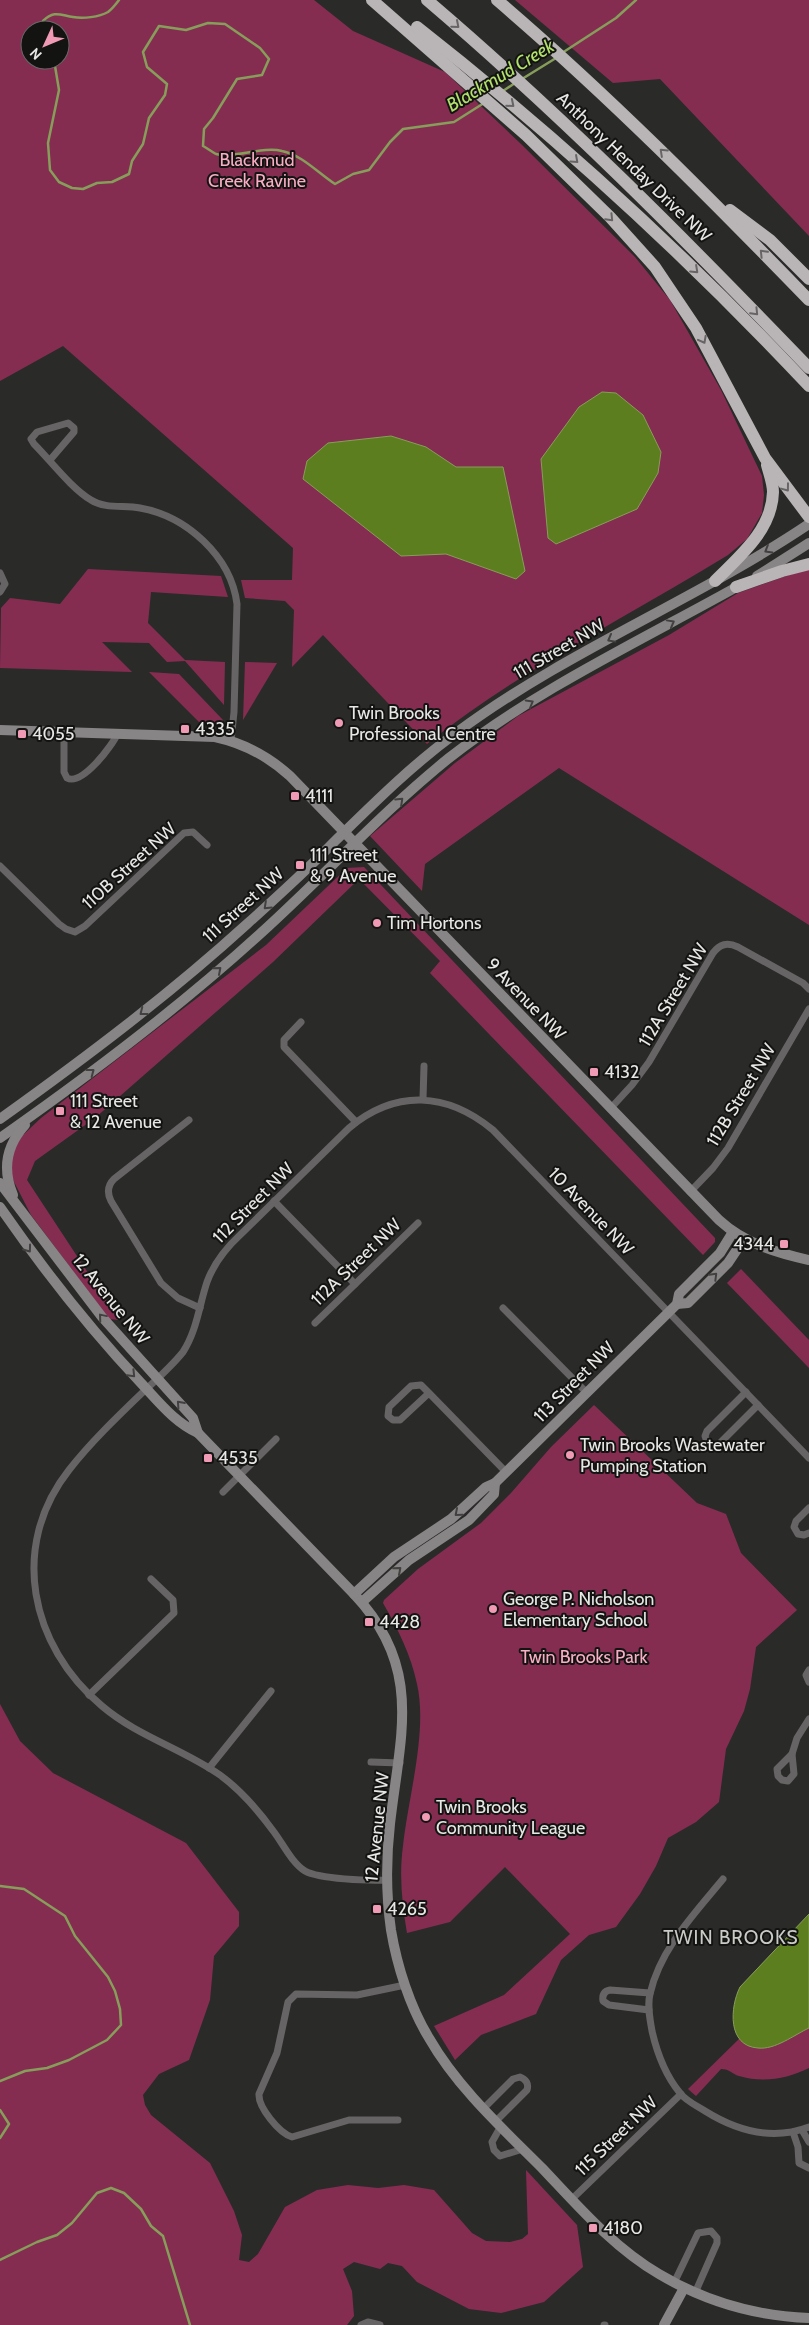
<svg xmlns="http://www.w3.org/2000/svg" width="809" height="2325" font-family="Cabin,sans-serif">
	<style>
		.green { fill: #852d51; fill-rule: evenodd }
		.water { fill: #5c7e1e; stroke: #869e5a }
		.lines { fill: none; stroke-linecap: round; stroke-linejoin: round }
		.stream { stroke: #869e5a; stroke-width: 2.5 }
		.street { stroke: #676465; stroke-width: 7 }
		.secondary { stroke: #888586; stroke-width: 10 }
		.highway { stroke: #b9b4b5; stroke-width: 12 }
		.oneway { stroke: #666464 }
		.oneway2 { stroke: #424140 }
		.poi-dot { fill: #f09ab6; stroke: #131412; stroke-width: 2 }
		.labels { text-anchor: middle; stroke-width: 4; stroke-linejoin: round; paint-order: stroke }
		.park-label { font-size: 18px; fill: #faaec6; stroke: #131412 }
		.street-label { font-size: 18px; fill: #e7e8e6; stroke: #131412 }
		.poi-label { font-size: 18px; fill: #e7e8e6; stroke: #131412; text-anchor: start }
		.water-label { font-size: 19px; font-style: italic; fill: #b3e26a; stroke: #131412 }
		.neighbourhood-label { font-size: 19px; letter-spacing: 1px; fill: #c9cbc6; stroke: #131412 }
	</style>
	<rect width="100%" height="100%" fill="#2a2b28"/>
	<g class="green">
		<path d="M0 0H314L353 31 445 72 521 144 635 257 670 300 721 390 762 476 764 495 762 513 747 539 728 555C627 617 520 670 427 744L323 635 292 667 294 610 285 601 245 598 241 580H292L293 548 63 346 0 381ZM30 30H60V60H30Z"/>
		<polygon points="515,0 809,0 809,236 660,79 613,83"/>
		<polygon points="809,568 809,925 559,768 425,864 422,891 370,836 455,763 518,716 669,635 738,593"/>
		<polygon points="88,569 221,576 228,597 151,592 148,623 185,660 225,662 224,705 185,661 167,662 149,643 102,642 132,672 0,668 1,608 10,598 60,604"/>
		<polygon points="245,662 277,663 243,720"/>
		<polygon points="149,672 179,674 223,720 219,726 199,722"/>
		<polygon points="364,867 715,1238 715,1242 703,1255 430,973 440,961 359,879 273,962 95,1118 35,1161 27,1180 119,1320 109,1319 31,1215 11,1176 11,1156 21,1137 41,1118 266,945 347,868"/>
		<polygon points="741,1269 809,1340 809,1368 727,1283"/>
		<path d="M594 1405 697 1503 726 1514 741 1553 797 1610 756 1647 750 1689 744 1711 726 1749 719 1802 696 1822 668 1838 656 1866 640 1894 616 1927 589 1935 561 1960 536 2014 481 2035 455 2060 434 2026 504 1995 570 1934 505 1867 450 1922 407 1933C402 1904 399 1875 403 1846 408 1798 428 1731 417 1684 411 1655 398 1629 383 1603L384 1600 418 1569 481 1523 511 1493 551 1447Z"/>
		<polygon points="0,1704 20,1741 53,1773 186,1843 239,1912 239,1926 214,1956 210,2000 189,2060 159,2074 143,2095 145,2105 151,2115 210,2163 234,2211 242,2235 239,2260 249,2262 258,2254 285,2207 317,2190 348,2185 378,2188 404,2185 434,2190 472,2233 486,2241 510,2242 522,2239 528,2234 526,2170 577,2225 583,2267 544,2302 501,2313 469,2309 417,2282 402,2266 388,2263 380,2269 354,2262 343,2269 352,2291 354,2316 347,2325 0,2325"/>
		<path d="M809 2028V2068C787 2079 763 2083 739 2076 732 2074 730 2069 721 2069L696 2096 688 2089 740 2038C757 2061 790 2036 809 2028Z"/>
	</g>
	<g class="water">
		<polygon points="602,392 616,393 643,415 661,452 658,473 637,509 556,544 548,538 541,459 579,407"/>
		<polygon points="391,436 426,447 456,467 503,467 525,571 516,579 446,554 401,556 303,479 307,461 328,443"/>
		<path d="M809 1914V2028C794 2035 775 2050 758 2048 727 2046 730 2007 740 1987Z"/>
	</g>
	<g class="lines">
		<g class="stream">
			<path d="M44 30 43 21C54 10 60 15 73 17 83 19 99 17 108 12 112 9 116 4 119 0"/>
			<polyline points="562,53 616,18 636,0"/>
			<path d="M54 60 59 90 48 143 50 170 59 182 72 188 83 189 97 183 112 182 129 174 132 161 143 144 149 118 165 95 167 84 147 67 143 52 159 26 186 30 208 23 225 24 260 48 269 59 262 75 237 79 213 118 204 129 203 146C207 148 212 152 216 154 234 159 262 146 282 151 302 155 318 173 335 184L353 174 369 170 390 142 403 129 454 122 484 103"/>
			<polyline points="522,79 556,58"/>
			<polyline points="503,91 515,83"/>
			<polyline points="0,1886 24,1889 65,1916 75,1936 108,1977 115,1991 120,2009 121,2025 107,2040 69,2060 47,2068 25,2071 0,2081"/>
			<polyline points="0,2110 9,2124 0,2138"/>
			<polyline points="0,2260 37,2242 57,2235 72,2223 97,2193 111,2188 124,2193 141,2209 151,2226 163,2236 190,2325"/>
		</g>
		<g class="street">
			<path d="M50 460 74 432V428L68 423 37 432 31 439 34 444C51 461 71 488 91 500 105 509 124 505 140 508 186 516 231 556 237 604L234 712 231 741"/>
			<polyline points="0,573 5,584 0,592"/>
			<path d="M64 732V772L67 778C82 786 112 746 118 733"/>
			<polyline points="0,866 59,924 66,929 75,932 85,926 184,833 193,832 207,845"/>
			<polyline points="301,1022 284,1040 284,1047 356,1122"/>
			<polyline points="423,1099 424,1066"/>
			<path d="M610 1109 632 1085 649 1062 713 953C720 944 727 942 738 947L803 983 809 989"/>
			<path d="M189 1120 114 1179C107 1186 107 1193 111 1201L161 1283 178 1298 200 1308"/>
			<polyline points="690,1192 713,1168 728,1148 809,1009"/>
			<polyline points="274,1201 355,1284"/>
			<polyline points="503,1308 586,1392"/>
			<polyline points="315,1323 418,1223"/>
			<polyline points="746,1392 707,1431 705,1436 707,1442 715,1445 720,1443 758,1405"/>
			<polyline points="429,1393 400,1420 393,1420 388,1416 389,1407 411,1386 421,1385 429,1393 506,1472"/>
			<polyline points="223,1492 276,1439"/>
			<polyline points="809,1508 796,1521 794,1527 798,1534 804,1535 809,1533"/>
			<polyline points="809,1670 806,1675 809,1682"/>
			<polyline points="89,1695 174,1613 173,1600 151,1579"/>
			<polygon points="792,1754 794,1774 788,1781 782,1780 778,1776 777,1769"/>
			<polyline points="792,1754 797,1738 809,1719"/>
			<polyline points="371,1762 400,1763"/>
			<polyline points="209,1768 271,1691"/>
			<path d="M723 1879C695 1913 660 1949 650 1994 647 2006 650 2019 652 2031 657 2053 666 2076 680 2093 686 2101 697 2106 705 2111 737 2131 772 2141 809 2127"/>
			<path d="M387 1880C369 1881 319 1879 305 1871 292 1863 283 1844 274 1832 258 1810 242 1791 220 1775 183 1749 137 1736 102 1706 30 1646 9 1546 69 1470 90 1443 117 1417 142 1393 156 1380 171 1367 183 1352 197 1330 199 1306 207 1282 214 1263 226 1248 240 1235L349 1128C396 1089 447 1092 493 1130L809 1458"/>
			<path d="M649 2010 609 2005 603 2001C602 1995 604 1991 610 1990L650 1993"/>
			<path d="M484 2108 513 2079 520 2077C526 2079 529 2084 527 2090L496 2121"/>
			<path d="M398 2120H349L292 2137C279 2133 258 2107 259 2094L277 2053 288 2002 296 1994 357 1995 405 1985"/>
			<polyline points="501,2126 492,2142 494,2150 500,2156 523,2149"/>
			<polyline points="802,2130 809,2142"/>
			<polyline points="793,2132 798,2147 799,2163 809,2168"/>
			<polyline points="572,2199 681,2094"/>
			<polyline points="674,2283 698,2233 711,2231 717,2238 717,2243 695,2293"/>
			<polyline points="361,2325 368,2322 380,2325"/>
			<polyline points="604,2325 605,2325"/>
		</g>
		<g class="secondary">
			<polyline points="757,576 809,543"/>
			<path d="M0 730 215 737C243 743 269 757 290 776L719 1220C744 1243 776 1253 809 1260"/>
			<path d="M0 1119C85 1058 169 995 247 924 277 897 307 870 335 841 374 803 412 765 456 733 566 651 696 600 809 524"/>
			<path d="M0 1138C90 1075 179 1008 261 933 324 876 382 812 449 758 537 689 644 639 742 584"/>
			<polyline points="0,1183 102,1317 193,1418 198,1433"/>
			<path d="M13 1195C2 1169 6 1146 25 1125"/>
			<path d="M0 1207C43 1269 89 1328 141 1383 159 1402 174 1422 198 1433L354 1594C424 1668 400 1735 390 1824 386 1859 386 1895 391 1930 397 1966 410 2007 429 2038 457 2087 502 2128 542 2168 578 2206 613 2247 659 2274 706 2302 755 2316 809 2318"/>
			<polyline points="677,1304 688,1303 728,1263 744,1239"/>
			<polyline points="354,1594 394,1557 451,1519 486,1487 495,1483 677,1304 679,1294 720,1253 733,1232"/>
			<polyline points="362,1602 409,1560 469,1520 494,1494 495,1483"/>
			<polyline points="664,2325 684,2288"/>
		</g>
		<g class="highway">
			<polyline points="372,0 526,135 610,217 655,267 696,328 765,458 809,517"/>
			<path d="M427 0C562 115 686 240 809 368"/>
			<path d="M497 0C607 94 709 197 809 300"/>
			<path d="M417 27C556 136 688 257 809 386"/>
			<polyline points="730,210 770,240 809,279"/>
			<path d="M715 581C740 556 772 530 773 492 773 483 769 473 767 465"/>
			<polyline points="736,587 782,571 809,564"/>
		</g>
	</g>
	<defs><path id="oneway-chevron" d="M-2-3.5L2.5 0L-2 3.5" fill="none" stroke-width="1.6" stroke-linecap="round" stroke-linejoin="round" transform="scale(1.25)"/></defs>
	<g class="oneway">
		<use href="#oneway-chevron" transform="translate(456 25) rotate(41)"/>
		<use href="#oneway-chevron" transform="translate(511 104) rotate(40)"/>
		<use href="#oneway-chevron" transform="translate(663 152) rotate(-137)"/>
		<use href="#oneway-chevron" transform="translate(575 160) rotate(42)"/>
		<use href="#oneway-chevron" transform="translate(610 218) rotate(46)"/>
		<use href="#oneway-chevron" transform="translate(763 253) rotate(-134)"/>
		<use href="#oneway-chevron" transform="translate(695 270) rotate(43)"/>
		<use href="#oneway-chevron" transform="translate(755 312) rotate(46)"/>
		<use href="#oneway-chevron" transform="translate(703 340) rotate(62)"/>
		<use href="#oneway-chevron" transform="translate(786 488) rotate(53)"/>
	</g>
	<g class="oneway2">
		<use href="#oneway-chevron" transform="translate(768 550) rotate(149)"/>
		<use href="#oneway-chevron" transform="translate(671 623) rotate(-29)"/>
		<use href="#oneway-chevron" transform="translate(611 639) rotate(151)"/>
		<use href="#oneway-chevron" transform="translate(530 703) rotate(-30)"/>
		<use href="#oneway-chevron" transform="translate(400 801) rotate(-43)"/>
		<use href="#oneway-chevron" transform="translate(267 906) rotate(137)"/>
		<use href="#oneway-chevron" transform="translate(218 970) rotate(-41)"/>
		<use href="#oneway-chevron" transform="translate(143 1012) rotate(142)"/>
		<use href="#oneway-chevron" transform="translate(91 1072) rotate(-37)"/>
		<use href="#oneway-chevron" transform="translate(28 1249) rotate(54)"/>
		<use href="#oneway-chevron" transform="translate(714 1276) rotate(-45)"/>
		<use href="#oneway-chevron" transform="translate(102 1317) rotate(-130)"/>
		<use href="#oneway-chevron" transform="translate(132 1374) rotate(46)"/>
		<use href="#oneway-chevron" transform="translate(180 1404) rotate(-132)"/>
		<use href="#oneway-chevron" transform="translate(458 1513) rotate(139)"/>
		<use href="#oneway-chevron" transform="translate(398 1570) rotate(-41)"/>
	</g>
	<g class="poi-dot">
		<circle cx="339" cy="723" r="5"/>
		<rect x="180" y="724" width="10" height="10" rx="2.5"/>
		<rect x="17" y="729" width="10" height="10" rx="2.5"/>
		<rect x="290" y="791" width="10" height="10" rx="2.5"/>
		<rect x="295" y="860" width="10" height="10" rx="2.5"/>
		<circle cx="377" cy="923" r="5"/>
		<rect x="589" y="1067" width="10" height="10" rx="2.5"/>
		<rect x="55" y="1106" width="10" height="10" rx="2.5"/>
		<rect x="779" y="1239" width="10" height="10" rx="2.5"/>
		<circle cx="570" cy="1455" r="5"/>
		<rect x="203" y="1453" width="10" height="10" rx="2.5"/>
		<circle cx="493" cy="1609" r="5"/>
		<rect x="364" y="1617" width="10" height="10" rx="2.5"/>
		<circle cx="426" cy="1817" r="5"/>
		<rect x="372" y="1904" width="10" height="10" rx="2.5"/>
		<rect x="588" y="2223" width="10" height="10" rx="2.5"/>
	</g>
	<g class="labels">
		<g class="park-label">
			<text x="257" y="166">Blackmud<tspan x="257" dy="21">Creek Ravine</tspan></text>
			<text x="584" y="1663">Twin Brooks Park</text>
		</g>
		<g class="street-label">
			<text transform="translate(634 167) rotate(44)" y="6">Anthony Henday Drive NW</text>
			<text transform="translate(559 649) rotate(-30)" y="6">111 Street NW</text>
			<text transform="translate(129 866) rotate(-42)" y="6">110B Street NW</text>
			<text transform="translate(243 905) rotate(-42)" y="6">111 Street NW</text>
			<text transform="translate(673 995) rotate(-59)" y="6">112A Street NW</text>
			<text transform="translate(526 999) rotate(46)" y="6">9 Avenue NW</text>
			<text transform="translate(741 1095) rotate(-59)" y="6">112B Street NW</text>
			<text transform="translate(253 1203) rotate(-45)" y="6">112 Street NW</text>
			<text transform="translate(591 1211) rotate(46)" y="6">10 Avenue NW</text>
			<text transform="translate(356 1262) rotate(-44)" y="6">112A Street NW</text>
			<text transform="translate(111 1299) rotate(51)" y="6">12 Avenue NW</text>
			<text transform="translate(574 1382) rotate(-45)" y="6">113 Street NW</text>
			<text transform="translate(377 1827) rotate(-84)" y="6">12 Avenue NW</text>
			<text transform="translate(616 2136) rotate(-44)" y="6">115 Street NW</text>
		</g>
		<g class="poi-label">
			<text x="349" y="719">Twin Brooks<tspan x="349" dy="21">Professional Centre</tspan></text>
			<text x="195" y="735">4335</text>
			<text x="32" y="740">4055</text>
			<text x="305" y="802">4111</text>
			<text x="310" y="861">111 Street<tspan x="310" dy="21">&amp; 9 Avenue</tspan></text>
			<text x="387" y="929">Tim Hortons</text>
			<text x="604" y="1078">4132</text>
			<text x="70" y="1107">111 Street<tspan x="70" dy="21">&amp; 12 Avenue</tspan></text>
			<text x="774" y="1250" text-anchor="end">4344</text>
			<text x="580" y="1451">Twin Brooks Wastewater<tspan x="580" dy="21">Pumping Station</tspan></text>
			<text x="218" y="1464">4535</text>
			<text x="503" y="1605">George P. Nicholson<tspan x="503" dy="21">Elementary School</tspan></text>
			<text x="379" y="1628">4428</text>
			<text x="436" y="1813">Twin Brooks<tspan x="436" dy="21">Community League</tspan></text>
			<text x="387" y="1915">4265</text>
			<text x="603" y="2234">4180</text>
		</g>
		<g class="water-label">
			<text transform="translate(500 75) rotate(-31)" y="7">Blackmud Creek</text>
		</g>
		<g class="neighbourhood-label">
			<text x="731" y="1944">TWIN BROOKS</text>
		</g>
	</g>
	<g transform="translate(45 45) rotate(226)"><circle r="24" fill="#131412" stroke="#686967"/>
	<path d="M0-4L9 19L0 12L-9 19Z" fill="#f09ab6"/>
	<text y="-8" font-size="14" font-weight="bold" text-anchor="middle" fill="#e7e8e6">N</text>
	</g>
</svg>
